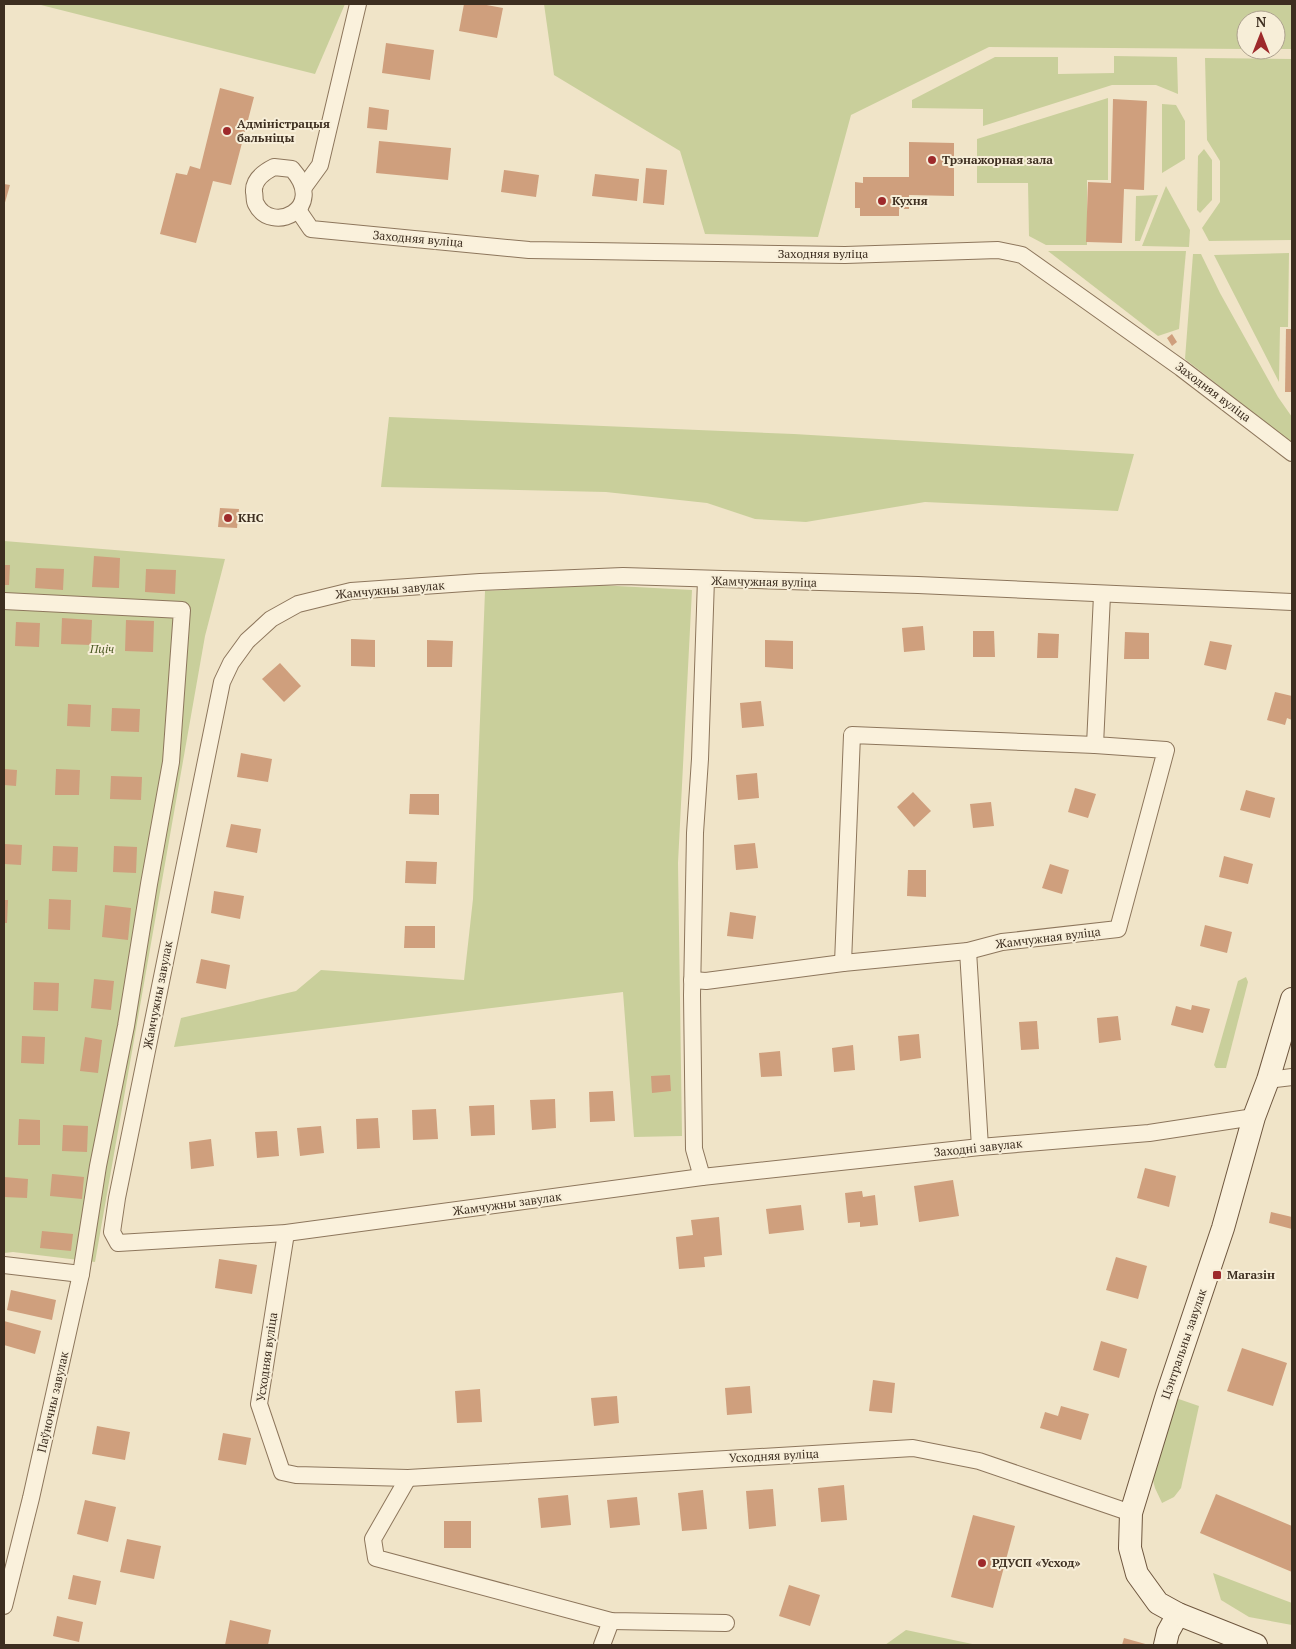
<svg xmlns="http://www.w3.org/2000/svg" width="1296" height="1649" font-family="'PT Serif',serif">
	<style>
		.green { fill: #c9cf9b }
		.building { fill: #cf9f7d }
		.lines { fill: none; stroke-linecap: round; stroke-linejoin: round }
		.street-casing { stroke: #8d765c; stroke-width: 18 }
		.secondary-casing { stroke: #6f573f; stroke-width: 24 }
		.street { stroke: #faf1dc; stroke-width: 16 }
		.secondary { stroke: #faf1dc; stroke-width: 22 }
		.poi-dot { fill: #9e2a2b; stroke: #f7eed8; stroke-width: 2 }
		.labels { text-anchor: middle; stroke-width: 4; stroke-linejoin: round; paint-order: stroke }
		.poi-label { font-size: 12px; font-weight: bold; fill: #3d2e20; stroke: #f7eed8; text-anchor: start }
		.street-label { font-size: 12px; fill: #3d2e20; stroke: #f7eed8 }
		.park-label { font-size: 12px; font-style: italic; fill: #4d5a26; stroke: #f7eed8 }
	</style>
	<rect width="100%" height="100%" fill="#f0e4c8"/>
	<g class="green">
		<polygon points="37,4 345,4 315,74"/>
		<polygon points="544,4 1292,4 1292,49 1276,49 1276,20 1246,20 1246,49 989,47 851,115 818,237 705,234 680,151 554,75"/>
		<polygon points="1114,56 1177,57 1178,94 1156,85 1112,85 983,126 983,109 912,108 912,100 995,57 1058,57 1058,74 1114,73"/>
		<polygon points="1205,58 1292,59 1292,240 1209,241 1202,228 1220,202 1220,161 1207,140"/>
		<polygon points="1108,98 1108,180 1087,180 1087,245 1046,245 1029,236 1028,183 977,183 977,139"/>
		<polygon points="1162,104 1176,105 1185,121 1185,159 1162,173"/>
		<polygon points="1204,149 1212,160 1212,200 1200,213 1197,210 1198,156"/>
		<polygon points="1166,186 1190,230 1189,247 1142,246"/>
		<polygon points="1158,195 1140,241 1135,241 1136,196"/>
		<polygon points="1048,251 1186,251 1179,329 1158,336"/>
		<polygon points="1289,253 1288,327 1280,327 1279,382 1214,255"/>
		<polygon points="1193,254 1201,254 1220,293 1278,397 1292,417 1292,443 1185,359"/>
		<polygon points="389,417 794,434 1134,454 1118,511 925,502 806,522 755,519 707,503 606,492 381,487"/>
		<polygon points="4,541 225,559 205,636 95,1262 13,1252 4,1253"/>
		<polygon points="598,585 692,590 678,863 682,1136 634,1137 623,992 174,1047 181,1018 296,991 321,970 464,980 473,899 485,591"/>
		<polygon points="1246,977 1248,982 1226,1068 1216,1068 1214,1065 1238,981"/>
		<polygon points="1167,1395 1199,1406 1181,1488 1174,1497 1162,1503 1155,1488 1147,1458"/>
		<polygon points="1213,1573 1292,1603 1292,1625 1249,1617 1221,1600"/>
		<polygon points="906,1630 977,1645 885,1645"/>
	</g>
	<g class="building">
		<polygon points="464,4 481,4 503,8 497,38 459,31"/>
		<polygon points="386,43 434,50 430,80 382,73"/>
		<polygon points="220,88 254,97 231,185 213,181 196,243 160,234 176,173 187,175 190,166 200,169"/>
		<polygon points="1113,99 1147,101 1144,190 1124,189 1122,243 1086,242 1088,182 1111,183"/>
		<polygon points="369,107 389,110 387,130 367,128"/>
		<polygon points="379,141 451,148 448,180 376,173"/>
		<polygon points="909,142 954,143 954,196 909,195 909,209 899,209 899,216 860,216 860,208 855,208 855,182 863,183 863,177 909,177"/>
		<polygon points="646,168 667,170 664,205 643,203"/>
		<polygon points="504,170 539,175 536,197 501,192"/>
		<polygon points="595,174 639,179 637,201 592,196"/>
		<polygon points="4,184 10,185 4,206"/>
		<polygon points="1286,329 1292,329 1292,392 1285,392"/>
		<polygon points="1172,334 1177,342 1172,346 1167,338"/>
		<polygon points="220,508 239,509 237,528 218,527"/>
		<polygon points="94,556 120,558 119,588 92,587"/>
		<polygon points="4,565 10,565 9,585 4,585"/>
		<polygon points="36,568 64,569 63,590 35,588"/>
		<polygon points="146,569 176,570 175,594 145,592"/>
		<polygon points="62,618 92,620 91,645 61,644"/>
		<polygon points="126,620 154,621 153,652 125,651"/>
		<polygon points="16,622 40,623 39,647 15,646"/>
		<polygon points="923,626 925,650 904,652 902,628"/>
		<polygon points="973,631 994,631 995,657 973,657"/>
		<polygon points="1125,632 1149,633 1149,659 1124,659"/>
		<polygon points="1038,633 1059,634 1058,658 1037,658"/>
		<polygon points="351,639 375,640 375,667 351,666"/>
		<polygon points="427,640 453,641 452,667 427,667"/>
		<polygon points="765,640 793,641 793,669 765,667"/>
		<polygon points="1210,641 1232,645 1226,670 1204,665"/>
		<polygon points="280,663 301,686 284,702 262,679"/>
		<polygon points="1275,692 1292,696 1292,720 1287,718 1285,725 1267,720"/>
		<polygon points="761,701 764,726 742,728 740,703"/>
		<polygon points="68,704 91,705 90,727 67,726"/>
		<polygon points="112,708 140,709 139,732 111,731"/>
		<polygon points="241,753 272,759 268,782 237,777"/>
		<polygon points="4,769 17,770 16,786 4,785"/>
		<polygon points="56,769 80,770 79,795 55,795"/>
		<polygon points="757,773 759,798 738,800 736,775"/>
		<polygon points="111,776 142,777 141,800 110,799"/>
		<polygon points="1075,788 1096,794 1088,818 1068,812"/>
		<polygon points="1246,790 1275,798 1270,818 1240,810"/>
		<polygon points="913,792 931,811 914,827 897,807"/>
		<polygon points="410,794 439,794 439,815 409,814"/>
		<polygon points="991,802 994,826 973,828 970,804"/>
		<polygon points="231,824 261,829 257,853 226,847"/>
		<polygon points="755,843 758,868 736,870 734,845"/>
		<polygon points="4,844 22,845 21,865 4,864"/>
		<polygon points="53,846 78,847 77,872 52,871"/>
		<polygon points="114,846 137,847 136,873 113,872"/>
		<polygon points="1224,856 1253,864 1248,884 1219,877"/>
		<polygon points="406,861 437,862 436,884 405,883"/>
		<polygon points="1050,864 1069,870 1062,894 1042,888"/>
		<polygon points="908,870 926,870 926,897 907,896"/>
		<polygon points="214,891 244,896 240,919 211,913"/>
		<polygon points="49,899 71,900 70,930 48,929"/>
		<polygon points="4,900 8,900 7,923 4,923"/>
		<polygon points="105,905 131,908 128,940 102,937"/>
		<polygon points="730,912 756,916 753,939 727,936"/>
		<polygon points="1205,925 1232,932 1227,953 1200,946"/>
		<polygon points="405,926 435,926 435,948 404,948"/>
		<polygon points="201,959 230,965 226,989 196,983"/>
		<polygon points="94,979 114,981 111,1010 91,1008"/>
		<polygon points="34,982 59,983 58,1011 33,1010"/>
		<polygon points="1192,1005 1210,1009 1203,1033 1171,1025 1176,1006 1191,1010"/>
		<polygon points="1118,1016 1121,1040 1099,1043 1097,1018"/>
		<polygon points="1037,1021 1039,1049 1021,1050 1019,1022"/>
		<polygon points="919,1034 921,1058 900,1061 898,1036"/>
		<polygon points="22,1036 45,1037 44,1064 21,1063"/>
		<polygon points="85,1037 102,1040 98,1073 80,1071"/>
		<polygon points="853,1045 855,1070 834,1072 832,1048"/>
		<polygon points="780,1051 782,1076 761,1077 759,1053"/>
		<polygon points="670,1075 671,1091 652,1093 651,1076"/>
		<polygon points="613,1091 615,1121 590,1122 589,1092"/>
		<polygon points="555,1099 556,1128 532,1130 530,1100"/>
		<polygon points="494,1105 495,1135 471,1136 469,1106"/>
		<polygon points="436,1109 438,1139 413,1140 412,1110"/>
		<polygon points="378,1118 380,1148 357,1149 356,1119"/>
		<polygon points="19,1119 40,1120 40,1145 18,1145"/>
		<polygon points="63,1125 88,1126 87,1152 62,1151"/>
		<polygon points="321,1126 324,1153 300,1156 297,1128"/>
		<polygon points="277,1131 279,1156 257,1158 255,1132"/>
		<polygon points="211,1139 214,1166 191,1169 189,1142"/>
		<polygon points="1145,1168 1176,1176 1169,1207 1137,1198"/>
		<polygon points="52,1174 84,1177 82,1199 50,1196"/>
		<polygon points="4,1177 28,1179 27,1198 4,1197"/>
		<polygon points="953,1180 959,1216 919,1222 914,1186"/>
		<polygon points="862,1191 863,1197 875,1195 878,1225 860,1227 860,1222 848,1223 845,1193"/>
		<polygon points="801,1205 804,1230 769,1234 766,1209"/>
		<polygon points="1271,1212 1292,1217 1292,1229 1269,1223"/>
		<polygon points="719,1217 722,1255 704,1257 705,1267 679,1269 676,1237 693,1235 691,1220"/>
		<polygon points="42,1231 73,1234 71,1251 40,1248"/>
		<polygon points="1116,1257 1147,1266 1138,1299 1106,1290"/>
		<polygon points="219,1259 257,1265 252,1294 215,1288"/>
		<polygon points="11,1290 56,1300 52,1320 7,1310"/>
		<polygon points="4,1321 41,1331 35,1354 4,1345"/>
		<polygon points="1101,1341 1127,1349 1119,1378 1093,1370"/>
		<polygon points="1242,1348 1287,1363 1273,1406 1227,1391"/>
		<polygon points="873,1380 895,1383 892,1413 869,1411"/>
		<polygon points="750,1386 752,1413 727,1415 725,1388"/>
		<polygon points="480,1389 482,1422 457,1423 455,1391"/>
		<polygon points="617,1396 619,1423 594,1426 591,1398"/>
		<polygon points="1061,1406 1089,1414 1081,1440 1040,1428 1045,1412 1058,1416"/>
		<polygon points="97,1426 130,1432 125,1460 92,1454"/>
		<polygon points="223,1433 251,1438 246,1465 218,1460"/>
		<polygon points="844,1485 847,1520 821,1522 818,1488"/>
		<polygon points="773,1489 776,1526 749,1529 746,1491"/>
		<polygon points="703,1490 707,1529 682,1531 678,1493"/>
		<polygon points="1216,1494 1292,1526 1292,1572 1200,1533"/>
		<polygon points="568,1495 571,1525 541,1528 538,1498"/>
		<polygon points="637,1497 640,1525 610,1528 607,1500"/>
		<polygon points="85,1500 116,1507 108,1542 77,1534"/>
		<polygon points="973,1515 1015,1526 993,1608 951,1597"/>
		<rect x="444" y="1521" width="27" height="27"/>
		<polygon points="127,1539 161,1546 154,1579 120,1572"/>
		<polygon points="73,1575 101,1581 96,1605 68,1599"/>
		<polygon points="789,1585 820,1595 810,1626 779,1616"/>
		<polygon points="57,1616 83,1622 79,1642 53,1636"/>
		<polygon points="230,1620 271,1630 268,1645 225,1645"/>
		<polygon points="1124,1638 1149,1645 1122,1645"/>
	</g>
	<g class="lines">
		<defs>
			<g id="street">
				<path d="M274 167 292 169C328 209 271 235 256 204 254 201 255 196 254 192 253 180 264 172 274 167Z"/>
				<polyline points="304,187 320,165 358,4"/>
				<polyline points="298,210 311,229 529,250 845,255 998,250 1022,255 1181,368 1292,453"/>
				<polyline points="4,601 182,610 171,762 149,884 126,1026 98,1166 81,1274 31,1498 4,1606"/>
				<polyline points="968,951 980,1147"/>
				<polyline points="843,963 852,735 1095,745"/>
				<polyline points="692,980 706,981 843,963 968,951 1002,942 1118,929 1166,750 1095,745 1102,595"/>
				<polyline points="1268,1080 1292,1077"/>
				<polyline points="1254,1117 1149,1133 980,1147 702,1177 286,1233 118,1243 112,1232 117,1198 222,682 231,663 247,641 271,619 298,604 351,591 480,582 623,576 918,585 1292,602"/>
				<polyline points="702,1177 694,1149 692,995 695,833 700,759 706,579"/>
				<polyline points="286,1233 259,1404 282,1472 296,1475 408,1478 913,1448 979,1461 1131,1513"/>
				<polyline points="4,1265 81,1274"/>
				<polyline points="408,1478 373,1539 376,1558 611,1621 726,1623"/>
				<polyline points="602,1645 611,1621"/>
			</g>
			<g id="secondary">
				<polyline points="1165,1645 1168,1632 1178,1614"/>
				<polyline points="1256,1645 1178,1614 1158,1603 1137,1574 1130,1548 1131,1513 1167,1395 1223,1228 1254,1117 1268,1080 1292,999"/>
			</g>
		</defs>
		<use href="#street" class="street-casing"/>
		<use href="#secondary" class="secondary-casing"/>
		<use href="#street" class="street"/>
		<use href="#secondary" class="secondary"/>
	</g>
	<g class="poi-dot">
		<circle cx="227" cy="131" r="5"/>
		<circle cx="932" cy="160" r="5"/>
		<circle cx="882" cy="201" r="5"/>
		<circle cx="228" cy="518" r="5"/>
		<rect x="1212" y="1270" width="10" height="10" rx="2.5"/>
		<circle cx="982" cy="1563" r="5"/>
	</g>
	<g class="labels">
		<g class="poi-label">
			<text x="237" y="128">Адміністрацыя<tspan x="237" dy="14">бальніцы</tspan></text>
			<text x="942" y="164">Трэнажорная зала</text>
			<text x="892" y="205">Кухня</text>
			<text x="238" y="522">КНС</text>
			<text x="1227" y="1279">Магазін</text>
			<text x="992" y="1567">РДУСП «Усход»</text>
		</g>
		<g class="street-label">
			<text transform="translate(418 239) rotate(5)" y="4">Заходняя вуліца</text>
			<text x="823" y="258">Заходняя вуліца</text>
			<text transform="translate(1213 392) rotate(37)" y="4">Заходняя вуліца</text>
			<text transform="translate(764 582) rotate(1)" y="4">Жамчужная вуліца</text>
			<text transform="translate(390 590) rotate(-5)" y="4">Жамчужны завулак</text>
			<text transform="translate(1048 938) rotate(-7)" y="4">Жамчужная вуліца</text>
			<text transform="translate(158 995) rotate(-79)" y="4">Жамчужны завулак</text>
			<text transform="translate(978 1148) rotate(-6)" y="4">Заходні завулак</text>
			<text transform="translate(507 1204) rotate(-8)" y="4">Жамчужны завулак</text>
			<text transform="translate(1184 1344) rotate(-71)" y="4">Цэнтральны завулак</text>
			<text transform="translate(267 1357) rotate(-82)" y="4">Усходняя вуліца</text>
			<text transform="translate(53 1402) rotate(-77)" y="4">Паўночны завулак</text>
			<text transform="translate(774 1456) rotate(-3)" y="4">Усходняя вуліца</text>
		</g>
		<g class="park-label">
			<text x="102" y="653">Пціч</text>
		</g>
	</g>
	<rect width="1296" height="1649" fill="none" stroke="#3d2e20" stroke-width="10"/>
	<g transform="translate(1261 35)"><circle r="24" fill="#f7eed8" stroke="#ada18e"/>
	<path d="M0-4L9 19L0 12L-9 19Z" fill="#9e2a2b"/>
	<text y="-8" font-size="14" font-weight="bold" text-anchor="middle" fill="#3d2e20">N</text>
	</g>
</svg>
